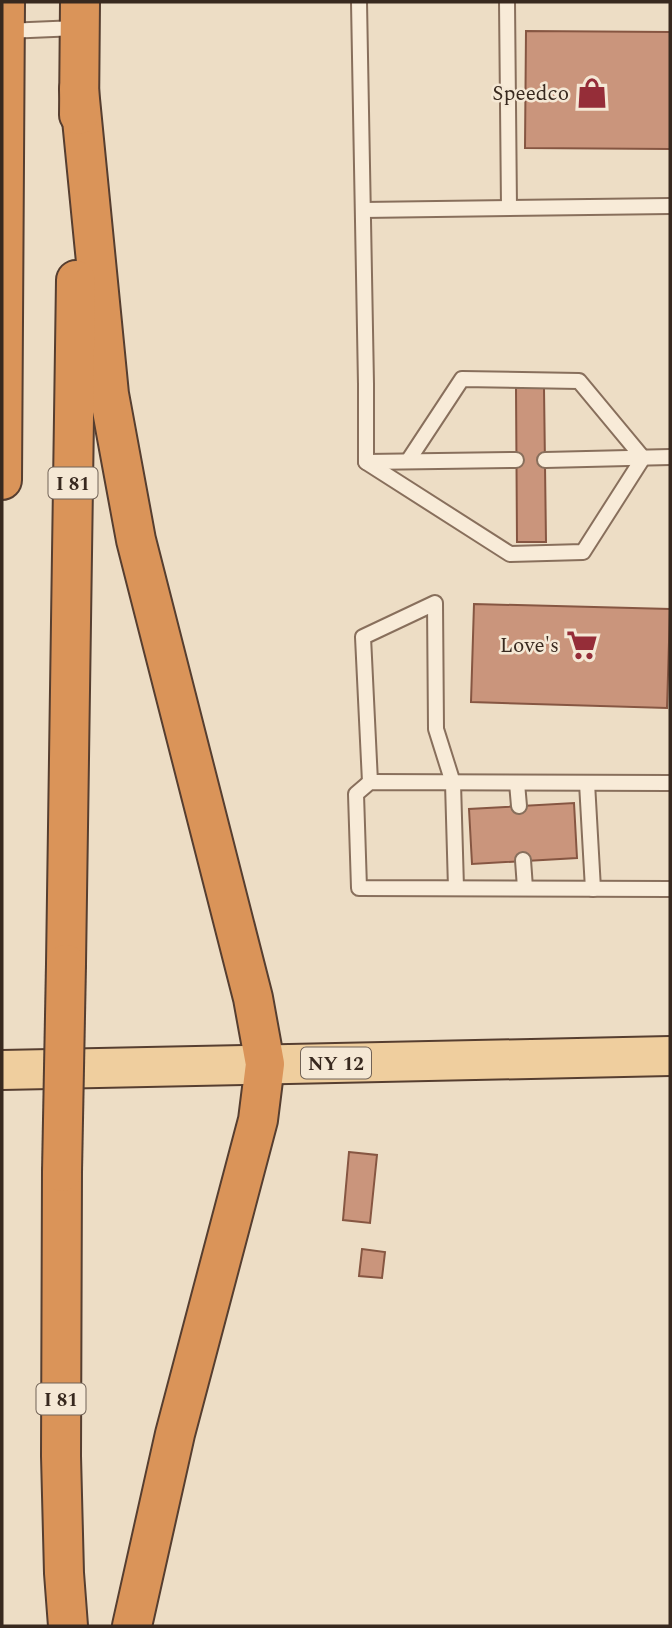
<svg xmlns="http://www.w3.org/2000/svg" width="672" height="1628" font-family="Spectral,serif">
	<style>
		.building { fill: #ca957c; stroke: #865642; stroke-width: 2 }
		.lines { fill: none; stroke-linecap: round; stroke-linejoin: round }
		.service-casing { stroke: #886f5c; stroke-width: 18 }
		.primary-casing { stroke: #563e30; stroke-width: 42 }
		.motorway-casing { stroke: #563e30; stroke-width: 42 }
		.service { stroke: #f8ebd8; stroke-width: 14 }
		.primary { stroke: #efce9e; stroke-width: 38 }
		.motorway { stroke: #da9459; stroke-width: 38 }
		.motorway-bridge-casing { stroke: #563e30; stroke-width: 42; stroke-linecap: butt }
		.motorway-bridge { stroke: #da9459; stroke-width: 38 }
		.labels { text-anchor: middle; stroke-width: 5; stroke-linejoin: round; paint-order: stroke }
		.shield { fill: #f5e8d5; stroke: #716256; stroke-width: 2 }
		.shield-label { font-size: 19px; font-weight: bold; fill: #38291f }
		.poi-label { font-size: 21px; fill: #38291f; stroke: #f5e8d5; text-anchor: end }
	</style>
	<rect width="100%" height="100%" fill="#edddc5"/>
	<g class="building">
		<polygon points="526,31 670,32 670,149 525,148"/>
		<polygon points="516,388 544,388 546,542 517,542"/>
		<polygon points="474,604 670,609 667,708 471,702"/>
		<polygon points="574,803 577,858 472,864 469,809"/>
		<polygon points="349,1152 377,1155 370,1223 343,1220"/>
		<polygon points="362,1249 385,1252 382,1278 359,1276"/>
	</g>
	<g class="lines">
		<defs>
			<g id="service">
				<polyline points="359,2 366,384 366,462"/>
				<polyline points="507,2 509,208"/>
				<polyline points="6,31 77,28"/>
				<polyline points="363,210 670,206"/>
				<polyline points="545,460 670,457"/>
				<polyline points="366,462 510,554 583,552 643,458 579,381 462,379 408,461"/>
				<polyline points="367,462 516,460"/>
				<polyline points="370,782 363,637 435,603 436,729 453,783 456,888"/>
				<polyline points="517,783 519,806"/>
				<polyline points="587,783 593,889"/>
				<polyline points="670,783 370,782 356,794 359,888 670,889"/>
				<polyline points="523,860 525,888"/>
			</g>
			<polyline id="primary" points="2,1070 670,1056"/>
			<g id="motorway">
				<polyline points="79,89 109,394 136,540 253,998 265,1064 258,1120 175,1434 132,1626"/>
				<polyline points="79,115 80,2"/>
				<polyline points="2,480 5,2"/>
				<polyline points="66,964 76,280"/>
				<polyline points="62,1172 61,1456 64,1573 68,1626"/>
			</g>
		</defs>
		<use href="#service" class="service-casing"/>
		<use href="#primary" class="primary-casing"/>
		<use href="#motorway" class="motorway-casing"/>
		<use href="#service" class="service"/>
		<use href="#primary" class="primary"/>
		<use href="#motorway" class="motorway"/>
		<defs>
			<polyline id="motorway-bridge" points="62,1172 66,964"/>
		</defs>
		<use href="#motorway-bridge" class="motorway-bridge-casing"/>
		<use href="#motorway-bridge" class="motorway-bridge"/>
	</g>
	<defs>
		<symbol id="shop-bare" viewBox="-9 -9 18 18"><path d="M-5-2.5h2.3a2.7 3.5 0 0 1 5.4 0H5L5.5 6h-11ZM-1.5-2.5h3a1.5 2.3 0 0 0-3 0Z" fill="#952d38" stroke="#f5e8d5" stroke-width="2.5" paint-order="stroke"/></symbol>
		<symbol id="supermarket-bare" viewBox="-9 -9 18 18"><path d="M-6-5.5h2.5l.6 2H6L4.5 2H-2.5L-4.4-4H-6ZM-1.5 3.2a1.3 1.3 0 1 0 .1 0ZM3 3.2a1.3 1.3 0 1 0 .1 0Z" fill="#952d38" stroke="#f5e8d5" stroke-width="2.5" paint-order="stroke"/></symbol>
	</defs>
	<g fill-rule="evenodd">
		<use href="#shop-bare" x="570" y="71" width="44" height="44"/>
		<use href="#supermarket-bare" x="560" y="623" width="44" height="44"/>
	</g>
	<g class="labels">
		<g class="shield">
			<rect x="48.5" y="467.5" width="49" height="31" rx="5"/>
			<rect x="301" y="1047.5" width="70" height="31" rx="5"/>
			<rect x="36.5" y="1383.5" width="49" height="31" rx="5"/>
		</g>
		<g class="shield-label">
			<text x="73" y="490">I 81</text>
			<text x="336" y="1070">NY 12</text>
			<text x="61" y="1406">I 81</text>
		</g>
		<g class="poi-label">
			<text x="569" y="100">Speedco</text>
			<text x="559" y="652">Love's</text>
		</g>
	</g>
	<rect width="672" height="1628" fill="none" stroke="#38291f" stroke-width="7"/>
</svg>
